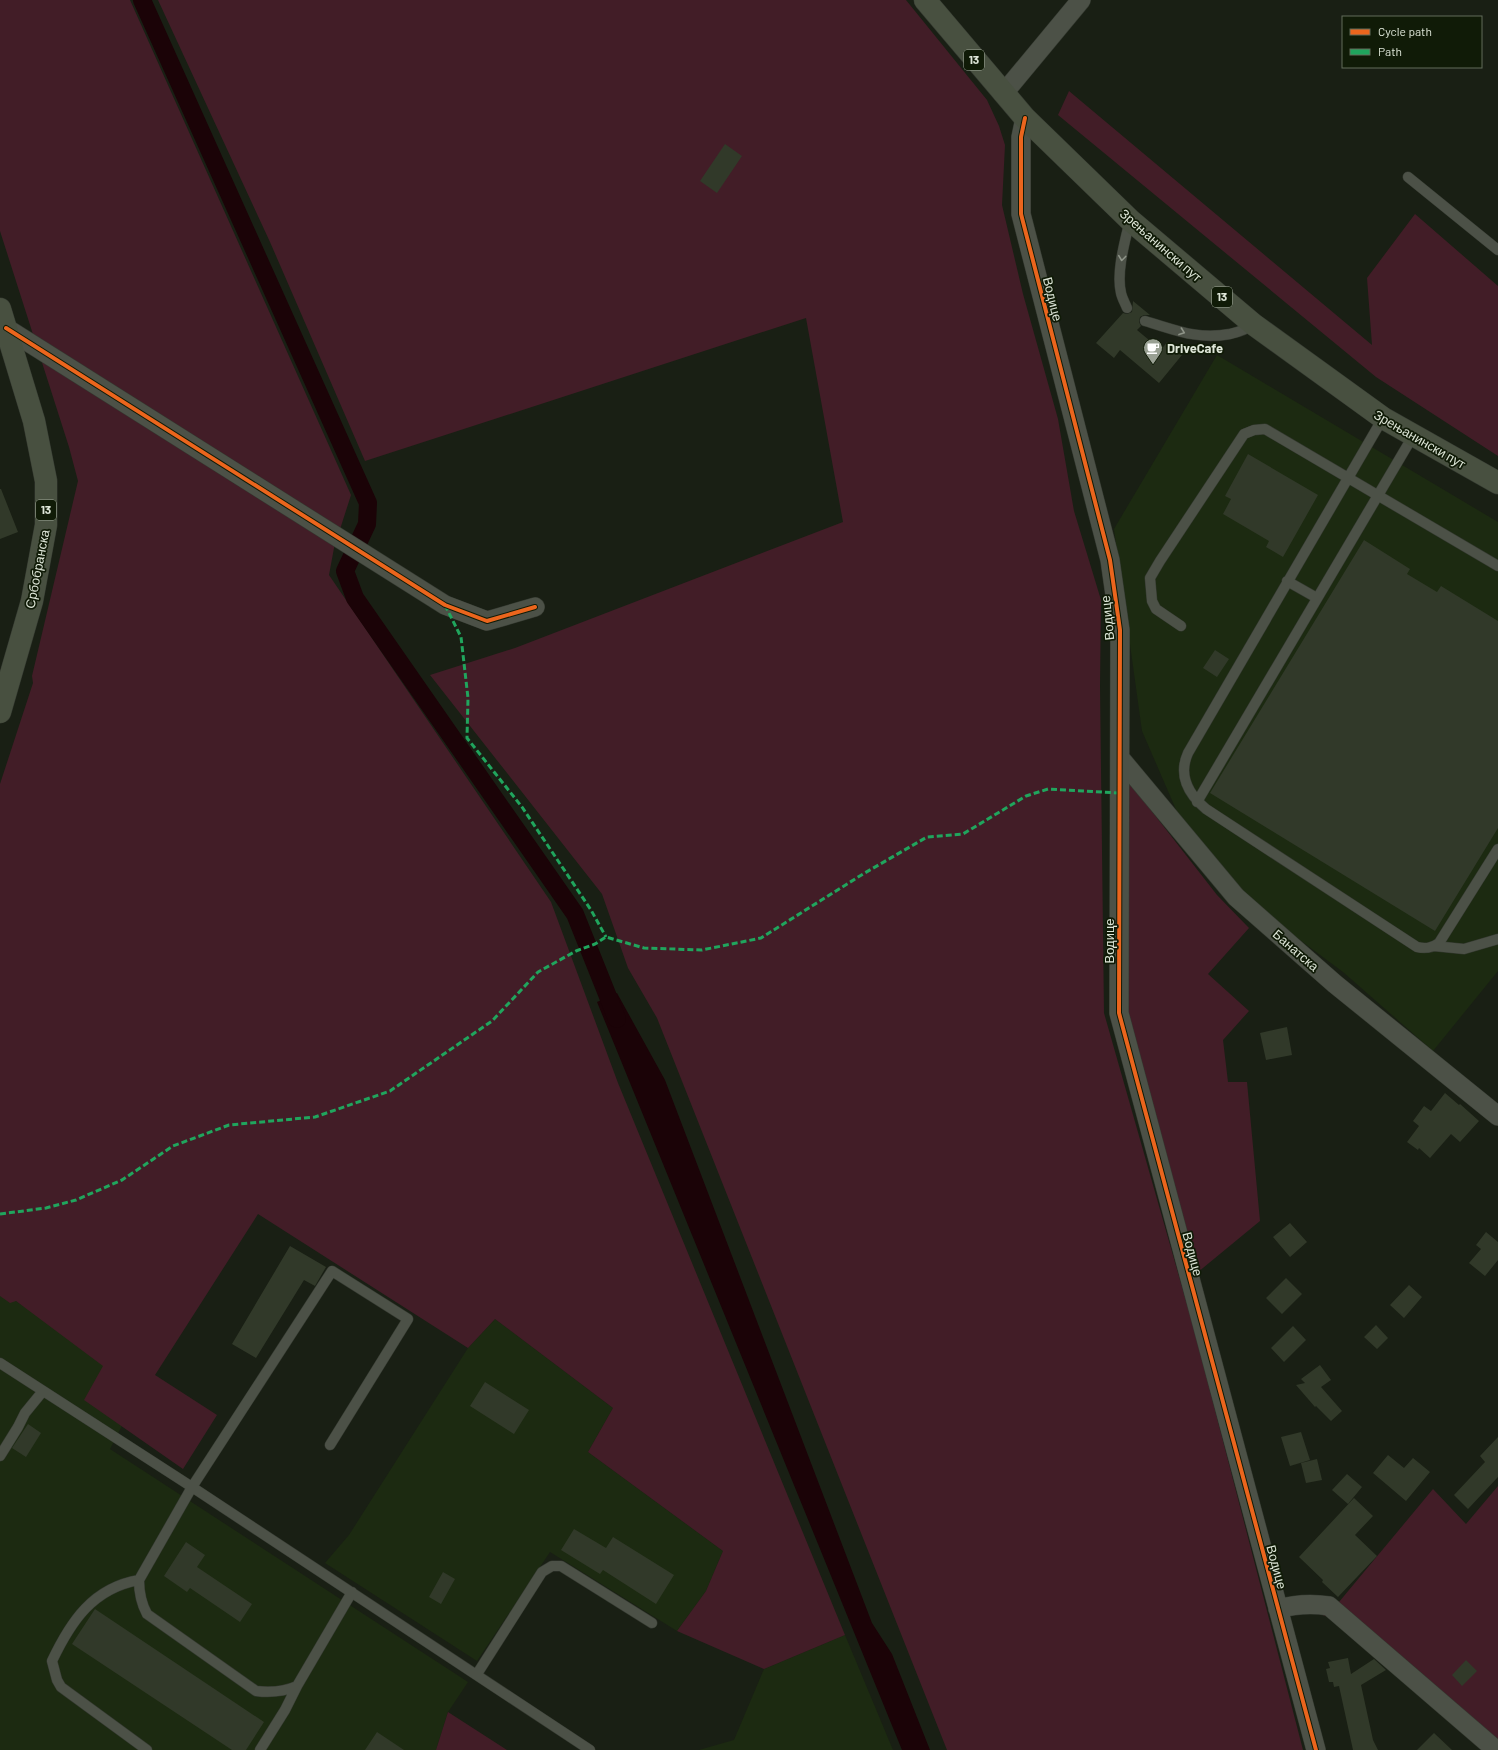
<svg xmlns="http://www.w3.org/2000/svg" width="1498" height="1750" viewBox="0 0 1498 1750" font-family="Barlow,sans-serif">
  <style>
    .built { fill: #1c2a11 }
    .green { fill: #421d27 }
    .water { fill: #1b0307 }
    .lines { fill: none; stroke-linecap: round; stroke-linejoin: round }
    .canal { stroke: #1b0307; stroke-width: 18 }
    .building { fill: #313929 }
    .service-casing { stroke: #343930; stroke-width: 11 }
    .minor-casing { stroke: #343930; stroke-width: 20 }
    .primary-casing { stroke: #343930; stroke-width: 23 }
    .service { stroke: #4c5147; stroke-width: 10 }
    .minor { stroke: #4c5147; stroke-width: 19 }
    .primary { stroke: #485040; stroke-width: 22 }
    .quiet { stroke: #20a55d; stroke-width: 3; stroke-dasharray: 6 3; stroke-linecap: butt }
    .cycleway-casing { stroke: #101b07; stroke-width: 6 }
    .cycleway { stroke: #eb651d; stroke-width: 4 }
    .oneway { stroke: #8e9488 }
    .labels { text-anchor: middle; stroke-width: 3.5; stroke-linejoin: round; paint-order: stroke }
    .shield { fill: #101b07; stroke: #a0a999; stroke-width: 1 }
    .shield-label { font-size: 12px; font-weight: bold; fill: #dee6d8 }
    .street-label { font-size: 13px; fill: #dee6d8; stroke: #101b07 }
    .poi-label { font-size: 13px; font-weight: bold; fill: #dee6d8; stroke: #101b07; text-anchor: start }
  </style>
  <rect width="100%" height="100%" fill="#191f14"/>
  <!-- built -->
  <path class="built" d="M1217 355 1498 522V971L1433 1051 1343 972 1261 911 1181 821 1142 731 1114 529Z
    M0 1291 144 1383 110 1449 468 1682 448 1712 436 1750H0Z
    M495 1319 613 1408 588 1452 723 1551 706 1591 677 1631 550 1552 477 1661 325 1563 349 1535 468 1348Z
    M845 1635 893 1750H699L734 1740 764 1669Z"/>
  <!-- green -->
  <path class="green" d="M0 0H130L351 495 334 548 329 575 551 902 618 1083 845 1635 764 1669 677 1631 706 1591 723 1551 588 1452 613 1408 495 1319 468 1348 258 1214 155 1375 217 1415 183 1469 84 1400 103 1366 16 1301 10 1303 0 1296V784L33 683 32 676 78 481 69 447 0 231Z
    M158 0H906L987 100 999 126 1005 145 1002 205 1023 294 1058 419 1074 511 1101 600 1100 686 1104 1013 1194 1329 1303 1750H947L657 1018 628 968 602 894 430 675 515 648 843 522 806 318 365 461 270 242Z
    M1069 91 1372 345 1367 278 1415 214 1498 286V456L1376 377 1058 115Z
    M1129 782 1217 895 1249 928 1208 974 1249 1011 1223 1040 1228 1082H1247L1260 1221 1192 1277 1126 1014Z
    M1498 1486V1750L1336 1620 1317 1613 1339 1602 1433 1489 1466 1524Z
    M448 1712 507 1750H436Z"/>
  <!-- water -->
  <path class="water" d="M617 993 665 1080 872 1623 892 1654 930 1750H902L597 1002Z"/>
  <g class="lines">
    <!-- canal -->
    <path class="canal" d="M142 0 368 503 367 524 345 571 355 598 575 914 617 1019"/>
  </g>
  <!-- building -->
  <path class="building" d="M725 144 742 156 717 193 700 181Z
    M1133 301 1150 315H1144L1140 317 1139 322 1141 326 1137 330 1161 350 1167 342 1182 355 1159 383 1120 350 1114 358 1096 343 1123 313 1127 314 1132 312Z
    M1248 454 1318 495 1283 557 1266 547 1269 541 1223 514 1231 499 1225 496Z
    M0 489H1L18 532 0 539Z
    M1364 540 1410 569 1407 574 1437 592 1441 586 1498 621V828L1435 931 1210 793Z
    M1215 650 1229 659 1217 677 1203 668Z
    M1287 1027 1292 1055 1266 1060 1260 1033Z
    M1445 1093 1459 1105 1460 1104 1479 1121 1460 1142 1451 1134 1430 1158 1419 1148 1418 1150 1407 1142 1419 1126 1413 1121 1424 1106 1431 1111Z
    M1290 1223 1307 1242 1290 1257 1273 1237Z
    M1486 1232 1498 1242V1260L1485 1276 1469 1263 1481 1249 1476 1245Z
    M290 1246 326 1267 315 1286 304 1280 256 1358 232 1344Z
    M1286 1278 1302 1294 1282 1314 1266 1298Z
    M1409 1285 1422 1297 1404 1318 1390 1305Z
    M1376 1325 1388 1338 1377 1349 1364 1337Z
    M1293 1326 1306 1340 1284 1362 1271 1348Z
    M1320 1365 1331 1380 1321 1387 1342 1411 1331 1421 1316 1406 1315 1407 1296 1385 1305 1383 1301 1379Z
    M485 1382 529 1410 514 1434 470 1406Z
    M28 1424 41 1433 26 1457 12 1448Z
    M1301 1432 1310 1460 1290 1466 1281 1437Z
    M1498 1437V1477L1468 1509 1454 1495 1485 1462 1480 1456Z
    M1388 1455 1404 1468 1413 1458 1430 1472 1406 1501 1373 1473Z
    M1317 1459 1322 1480 1306 1483 1301 1463Z
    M1347 1474 1362 1487 1348 1504 1332 1490Z
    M1354 1498 1373 1516 1355 1535 1377 1556 1338 1597 1322 1582 1323 1580 1299 1557Z
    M574 1529 606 1548 613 1537 674 1575 656 1604 603 1570 600 1574 561 1550Z
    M186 1542 205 1555 197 1567 252 1604 240 1622 190 1588 187 1592 164 1576Z
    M443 1572 455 1579 441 1604 429 1597Z
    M95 1609 264 1722 246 1750H232L72 1644Z
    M1348 1658 1351 1674 1374 1659 1386 1670 1361 1685 1373 1740 1378 1750H1353L1339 1686 1334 1687 1333 1682H1329L1326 1669 1330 1668 1328 1662Z
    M1466 1660 1477 1671 1462 1686 1452 1675Z
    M377 1732 404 1750H365Z
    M1434 1733 1452 1750H1417Z"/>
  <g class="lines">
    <!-- service casing -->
    <g class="service-casing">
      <path id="service" d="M1408 177 1498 250
        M1127 308C1125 303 1122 298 1121 293 1116 272 1125 241 1130 220
        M1145 321C1176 330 1197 340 1230 334 1239 332 1246 330 1253 324
        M1383 418 1188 753C1178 775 1188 794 1206 809L1417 947C1426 949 1432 948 1439 943L1498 849
        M1287 581 1317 598
        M1181 626 1156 609 1152 601 1150 578 1160 561 1244 434 1254 430 1265 429 1498 566
        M1197 802 1413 436
        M1434 946 1464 949 1498 939
        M0 1363 192 1487 590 1750
        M330 1445 408 1319 332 1271 192 1487 139 1580C139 1593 141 1603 147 1614L256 1691C271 1693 283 1692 297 1686L352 1592
        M0 1456 18 1427 25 1413 43 1391
        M139 1580C93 1588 71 1621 52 1661L57 1680 61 1687 147 1750
        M477 1674 542 1572 552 1566H561L652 1623
        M260 1750 285 1710 297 1686"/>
    </g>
    <!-- minor casing -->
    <g class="minor-casing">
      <path id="minor" d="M1003 94 1081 0
        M1025 118 1021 137V214L1110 560 1120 630 1119 1013 1316 1750
        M6 328 445 605 487 621 535 607
        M1120 758 1236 897 1335 984 1498 1116
        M1278 1609C1296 1604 1310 1603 1329 1606L1496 1750"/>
    </g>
    <!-- primary casing -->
    <g class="primary-casing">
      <path id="primary" d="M925 0 1025 118 1130 220 1253 324 1383 418 1498 483
        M0 309 34 421 46 481V525L32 601 0 712"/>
    </g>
    <!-- service -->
    <use href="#service" class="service"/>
    <!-- minor -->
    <use href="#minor" class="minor"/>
    <!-- primary -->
    <use href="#primary" class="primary"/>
    <!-- quiet -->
    <path class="quiet" d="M445 605 461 637 468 698 467 738 522 807 591 910 606 937
      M0 1214 46 1208 76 1200 122 1180 173 1146 229 1125 315 1117 390 1091 492 1021 538 972 576 951 595 944 606 937 644 948 702 950 761 938 863 874 927 837 963 834 1026 796 1048 789 1120 793"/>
    <!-- cycleway casing -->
    <g class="cycleway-casing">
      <path id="cycleway" d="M1025 118 1021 137V214L1110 560 1120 630 1119 1013 1316 1750
        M6 328 445 605 487 621 535 607"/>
    </g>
    <!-- cycleway -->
    <use href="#cycleway" class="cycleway"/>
  </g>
  <!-- one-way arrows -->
  <defs><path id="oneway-chevron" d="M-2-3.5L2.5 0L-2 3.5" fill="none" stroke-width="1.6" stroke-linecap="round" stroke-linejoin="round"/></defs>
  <g class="oneway">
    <use href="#oneway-chevron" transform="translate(1122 258) rotate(97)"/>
    <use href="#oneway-chevron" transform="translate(1182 332) rotate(20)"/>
  </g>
  <!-- icons -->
  <defs>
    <g id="cafe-pin" transform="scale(1)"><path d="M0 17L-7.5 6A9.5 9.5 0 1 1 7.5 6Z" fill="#99a093" stroke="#101b07"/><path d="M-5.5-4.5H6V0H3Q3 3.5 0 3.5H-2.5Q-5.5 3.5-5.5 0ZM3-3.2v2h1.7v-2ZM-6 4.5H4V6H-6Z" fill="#fff"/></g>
  </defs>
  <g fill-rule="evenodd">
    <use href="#cafe-pin" x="1153" y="348"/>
  </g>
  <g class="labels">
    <!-- shield labels -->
    <g class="shield">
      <rect x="964" y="50" width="20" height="20" rx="3"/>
      <rect x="1212" y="287" width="20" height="20" rx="3"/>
      <rect x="36" y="500" width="20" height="20" rx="3"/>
    </g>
    <g class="shield-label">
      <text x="974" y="64">13</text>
      <text x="1222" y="301">13</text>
      <text x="46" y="514">13</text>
    </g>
    <!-- street labels -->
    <g class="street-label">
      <text transform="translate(1161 245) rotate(41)" y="5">Зрењанински пут</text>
      <text transform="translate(1053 299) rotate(76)" y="5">Водице</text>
      <text transform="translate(1420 439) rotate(30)" y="5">Зрењанински пут</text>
      <text transform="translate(37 569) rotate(-79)" y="5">Србобранска</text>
      <text transform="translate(1107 618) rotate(-96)" y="5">Водице</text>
      <text transform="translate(1109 941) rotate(-90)" y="5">Водице</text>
      <text transform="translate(1296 950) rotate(41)" y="5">Банатска</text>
      <text transform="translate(1193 1254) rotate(75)" y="5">Водице</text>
      <text transform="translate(1277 1567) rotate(75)" y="5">Водице</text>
    </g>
    <!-- poi labels -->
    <g class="poi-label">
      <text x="1167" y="353">DriveCafe</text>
    </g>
  </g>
  <!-- legend -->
  <rect x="1342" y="16" width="140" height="52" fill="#101b07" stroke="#626c5b"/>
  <rect x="1350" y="29" width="20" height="6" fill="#eb651d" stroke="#626c5b"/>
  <text x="1378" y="36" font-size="12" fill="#dee6d8">Cycle path</text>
  <rect x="1350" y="49" width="20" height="6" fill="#20a55d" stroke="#626c5b"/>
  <text x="1378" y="56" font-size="12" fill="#dee6d8">Path</text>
</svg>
